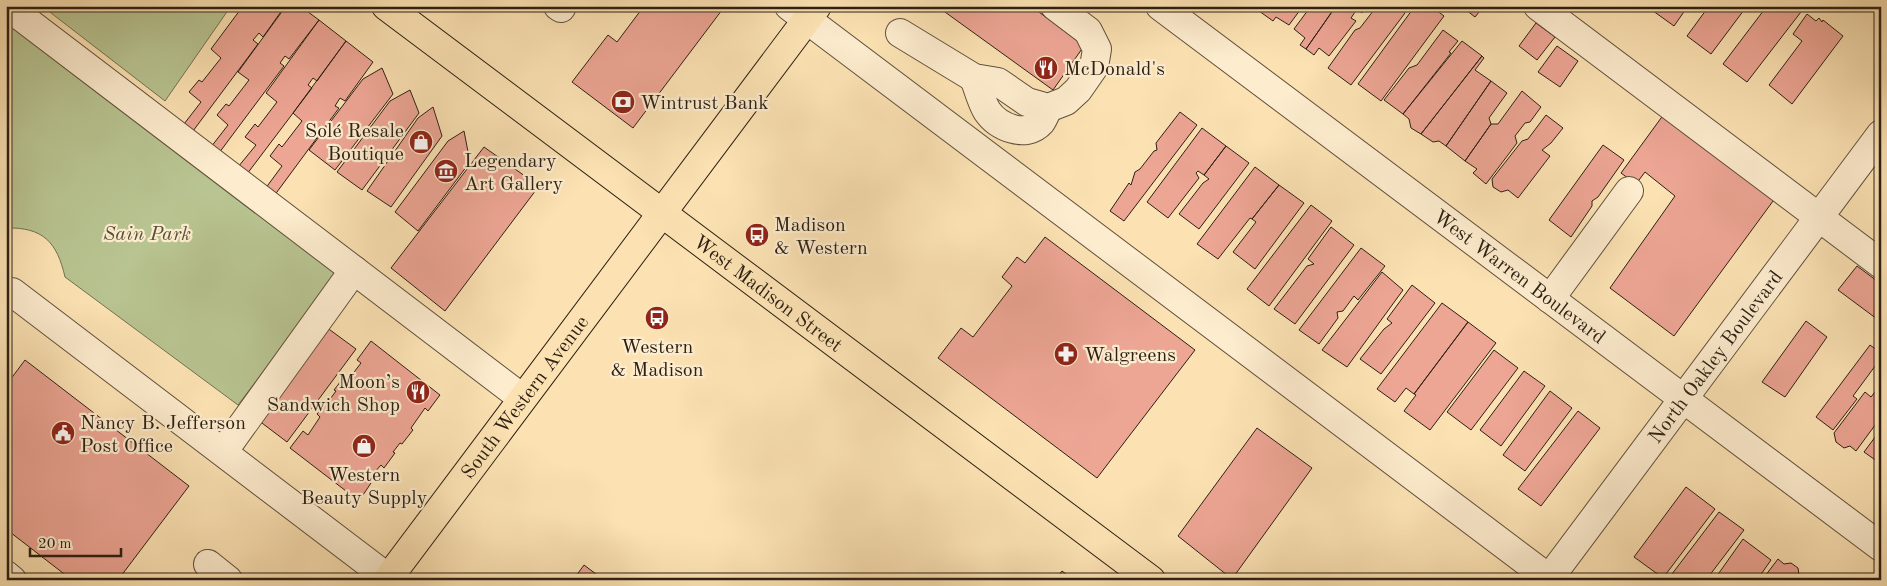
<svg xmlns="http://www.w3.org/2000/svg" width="1887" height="586" viewBox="0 0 1887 586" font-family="'Old Standard TT',serif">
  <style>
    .green { fill: #b8c491; stroke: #727252 }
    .building { fill: #eda594; stroke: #2c2014 }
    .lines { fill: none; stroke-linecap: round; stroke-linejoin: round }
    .minor-casing { stroke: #60503c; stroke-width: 30 }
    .major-casing { stroke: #2c2014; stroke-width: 30 }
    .minor { stroke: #fdecce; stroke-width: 28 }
    .major { stroke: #fce2b3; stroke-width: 28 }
    .labels { text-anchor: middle; stroke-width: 4.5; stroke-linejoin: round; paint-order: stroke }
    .poi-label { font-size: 20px; fill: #2c2014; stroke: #fdecce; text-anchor: start }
    .park-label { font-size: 20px; font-style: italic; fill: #56513a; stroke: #fdecce }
    .street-label { font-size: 20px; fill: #2c2014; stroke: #fdecce }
  </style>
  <rect width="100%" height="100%" fill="#fce2b3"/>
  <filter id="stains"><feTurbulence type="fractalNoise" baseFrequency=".004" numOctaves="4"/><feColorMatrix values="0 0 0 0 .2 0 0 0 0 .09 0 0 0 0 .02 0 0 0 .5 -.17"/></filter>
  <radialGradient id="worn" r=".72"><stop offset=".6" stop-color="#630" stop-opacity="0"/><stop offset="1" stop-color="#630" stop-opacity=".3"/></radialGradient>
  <!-- green -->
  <path class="green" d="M42 6H231L165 101Z
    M6 21 339 272 238 405 65 277C57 242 43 227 6 228Z"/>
  <!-- building -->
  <path class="building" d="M243 6H285L263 37 259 33 253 40 258 44 193 131 184 124 201 102 189 92 199 80 202 82 221 58 211 49Z
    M286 6H300L319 20 289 59 285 56 280 63 284 66 219 153 211 147 228 125 217 115 226 104 229 106 249 80 238 72Z
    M644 6H725L633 128 572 82 608 35 617 42Z
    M1031 6 1084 46 1053 90 938 7Z
    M1252 6H1303L1289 25 1276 17 1273 21Z
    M1311 6H1336L1306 49 1300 45 1305 38 1294 29Z
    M1336 6H1366L1362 13 1357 9 1351 18 1356 21 1329 56 1319 48 1314 55 1306 49Z
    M1377 6H1401L1399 8 1405 13 1351 85 1328 68 1355 30 1360 28Z
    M1415 6H1431L1444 16 1381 101 1358 84Z
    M1461 6H1484L1475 17Z
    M1650 6H1688L1674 26 1649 8Z
    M1709 6H1747L1711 54 1687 36Z
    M1767 6 1804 8 1747 82 1723 64Z
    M1807 14 1816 21 1819 18 1822 22 1823 20 1843 36 1792 104 1769 85 1802 41 1793 34Z
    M319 20 346 41 317 81 313 78 308 85 312 88 247 174 238 167 256 145 245 137 255 124 258 127 277 102 266 93Z
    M1536 23 1555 37 1537 60 1519 46Z
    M1443 30 1458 41 1449 52 1451 53 1403 114 1384 100 1409 68 1417 65Z
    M346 41 373 62 345 101 340 98 335 106 339 108 274 196 265 189 282 166 270 156 279 144 282 147 302 121 293 113Z
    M1462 41 1482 56 1421 134 1411 128 1409 119 1403 114Z
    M1557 46 1578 61 1560 87 1538 72Z
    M1482 56 1484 58 1475 70 1491 81 1446 146 1439 141 1433 142 1421 134Z
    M382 68 393 94 335 170 309 150 363 79Z
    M1491 81 1507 93 1489 118 1491 124 1465 161 1446 146Z
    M410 90 419 113 362 190 337 172 390 101Z
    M1522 91 1541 107 1530 122 1525 123 1515 136 1517 143 1486 184 1473 173 1477 169 1465 161 1491 124H1498Z
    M433 107 442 136 391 207 367 191 418 118Z
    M1180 112 1197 125 1124 221 1110 211 1129 183 1131 185 1135 172 1140 169 1154 151 1157 150 1156 143Z
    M1664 114 1776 197 1674 336 1610 288 1675 196 1645 172 1636 184 1621 173Z
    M1546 115 1563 128 1551 143 1542 150 1550 156 1518 198 1508 190 1501 192 1493 187 1492 179 1522 141 1528 139Z
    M1202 128 1226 146 1204 175 1198 171 1196 173 1199 178 1168 218 1147 202Z
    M464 131 470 162 418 231 395 212 448 141Z
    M1603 145 1624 160 1598 197 1592 201V206L1571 237 1549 220Z
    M1226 146 1249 163 1199 229 1179 214 1203 183 1209 179 1204 175Z
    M484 147 539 186 445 311 391 268Z
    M1255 167 1279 185 1252 219 1250 218 1218 259 1197 244Z
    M1279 185 1304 203 1255 269 1233 252 1256 222 1252 219Z
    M1311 205 1332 221 1269 306 1247 289Z
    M1331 227 1354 245 1295 324 1274 309 1307 266 1314 264 1308 259Z
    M1045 237 1195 350 1097 478 938 358 961 328 973 337 1012 286 1002 277 1017 257 1025 263Z
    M1361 248 1385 266 1358 300 1354 296 1343 311 1337 312 1338 318 1319 344 1299 330Z
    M1857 266 1881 284V322L1838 290Z
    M1382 272 1403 290 1347 367 1322 350Z
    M1412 285 1435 303 1381 374 1360 359 1384 329 1392 323 1387 319Z
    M1442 303 1468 322 1414 394 1406 388 1395 402 1377 389Z
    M1806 321 1827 337 1785 397 1762 382Z
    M1468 322 1496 343 1430 430 1404 411 1416 395 1414 394Z
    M326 327 356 349 287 442 258 420Z
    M371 341 440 395 428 411 425 408 411 428 413 430 402 444 400 443 393 452 395 453 384 468 381 465 367 481 371 483 359 501 290 448 303 431 308 435 320 417 317 414 327 400 328 402 336 391 334 390 344 377 348 380 361 363 357 360Z
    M1870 345 1881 353V358L1853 396 1857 399 1833 430 1816 417Z
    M1494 350 1518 368 1471 430 1447 412Z
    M25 360 189 486 118 580H72L6 529V377L10 380Z
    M1524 371 1545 386 1501 446 1480 430Z
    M1881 384V417L1856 451 1850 446 1844 448 1836 442 1834 433 1865 392 1871 397Z
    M1550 391 1572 408 1525 471 1503 455Z
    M1578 411 1600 428 1541 506 1518 489Z
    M1257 428 1312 468 1232 579 1178 536Z
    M1881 429V464L1864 452Z
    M1686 487 1715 509 1663 578 1634 557Z
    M1719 512 1744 530 1706 580H1679L1672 574Z
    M1743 539 1771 560 1757 580H1714Z
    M1778 559 1784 564 1791 563 1798 568 1799 575 1795 580H1762Z
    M584 565 604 580H573Z
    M1062 571 1074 580H1055Z
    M1799 575 1805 580H1814H1795Z"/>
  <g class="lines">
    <!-- minor casing -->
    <g class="minor-casing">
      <g id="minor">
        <path d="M7 6 522 398"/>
        <path d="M558 6 561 8 562 6"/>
        <path d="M789 6 1551 580"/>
        <path id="s1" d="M1160 6 1881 547"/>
        <path d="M1538 6 1881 264"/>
        <path d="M900 33 974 78 998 82 1027 102 1048 108 1066 101 1078 90 1094 67 1097 49 1088 31 1055 6"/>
        <path d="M974 78C978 88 981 101 987 111 998 127 1026 139 1041 122 1044 118 1046 112 1048 108"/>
        <path d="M12 292 388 578"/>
        <path d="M1550 299 1629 191"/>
        <path d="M223 452 354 270"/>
        <path d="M208 564 228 580"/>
        <path d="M6 575 12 580"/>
        <path id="s2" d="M1548 580 1881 134"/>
      </g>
    </g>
    <!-- major casing -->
    <g class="major-casing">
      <g id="major">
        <path id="s3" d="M386 6 1151 580"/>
        <path id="s4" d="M387 580 817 6"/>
      </g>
    </g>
    <!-- minor -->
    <use href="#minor" class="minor"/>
    <!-- major -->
    <use href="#major" class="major"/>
  </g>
  <!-- icons -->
  <defs>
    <g id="restaurant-disc" transform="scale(1.25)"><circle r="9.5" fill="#8f2418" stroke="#fdecce"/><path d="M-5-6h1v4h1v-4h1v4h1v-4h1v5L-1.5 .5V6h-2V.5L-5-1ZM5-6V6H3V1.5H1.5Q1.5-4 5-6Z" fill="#fff"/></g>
    <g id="bank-disc" transform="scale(1.25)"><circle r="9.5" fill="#8f2418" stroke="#fdecce"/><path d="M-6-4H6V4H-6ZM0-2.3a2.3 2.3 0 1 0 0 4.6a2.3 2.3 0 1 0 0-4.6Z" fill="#fff"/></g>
    <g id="shop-disc" transform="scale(1.25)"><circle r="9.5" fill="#8f2418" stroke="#fdecce"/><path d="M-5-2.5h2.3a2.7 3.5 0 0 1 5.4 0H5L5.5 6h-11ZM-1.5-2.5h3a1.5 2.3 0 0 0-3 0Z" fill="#fff"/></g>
    <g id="museum-disc" transform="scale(1.25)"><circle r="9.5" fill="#8f2418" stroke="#fdecce"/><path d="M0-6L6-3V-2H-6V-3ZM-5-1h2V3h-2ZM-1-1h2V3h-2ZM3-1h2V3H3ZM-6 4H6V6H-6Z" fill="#fff"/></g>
    <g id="bus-disc" transform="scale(1.25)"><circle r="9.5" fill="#8f2418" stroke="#fdecce"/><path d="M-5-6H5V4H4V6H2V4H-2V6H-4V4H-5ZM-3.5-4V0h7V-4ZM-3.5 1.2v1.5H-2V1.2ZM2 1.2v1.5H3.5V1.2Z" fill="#fff"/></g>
    <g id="pharmacy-disc" transform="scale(1.25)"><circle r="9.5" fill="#8f2418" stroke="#fdecce"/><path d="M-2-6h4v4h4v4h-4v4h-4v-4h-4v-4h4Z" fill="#fff"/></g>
    <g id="civic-disc" transform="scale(1.25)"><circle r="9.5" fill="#8f2418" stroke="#fdecce"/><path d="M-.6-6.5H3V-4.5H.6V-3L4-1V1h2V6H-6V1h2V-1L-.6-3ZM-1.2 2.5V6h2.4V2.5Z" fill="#fff"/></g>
  </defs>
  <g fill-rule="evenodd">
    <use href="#restaurant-disc" x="1046" y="68"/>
    <use href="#bank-disc" x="623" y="102"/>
    <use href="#shop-disc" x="421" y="142"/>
    <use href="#museum-disc" x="446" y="171"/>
    <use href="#bus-disc" x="757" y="235"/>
    <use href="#bus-disc" x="657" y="318"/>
    <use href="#pharmacy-disc" x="1066" y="354"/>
    <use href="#restaurant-disc" x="418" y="392"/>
    <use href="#civic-disc" x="63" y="433"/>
    <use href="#shop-disc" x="364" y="446"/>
  </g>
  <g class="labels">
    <!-- poi labels -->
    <g class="poi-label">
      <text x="1064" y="75">McDonald's</text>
      <text x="640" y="109">Wintrust Bank</text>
      <text x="404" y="137" text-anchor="end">Solé Resale<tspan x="404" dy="23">Boutique</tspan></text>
      <text x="464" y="167">Legendary<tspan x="464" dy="23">Art Gallery</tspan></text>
      <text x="774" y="231">Madison<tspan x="774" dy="23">&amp; Western</tspan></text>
      <text x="657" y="353" text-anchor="middle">Western<tspan x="657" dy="23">&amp; Madison</tspan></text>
      <text x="1084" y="361">Walgreens</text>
      <text x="400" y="388" text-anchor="end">Moon’s<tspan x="400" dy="23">Sandwich Shop</tspan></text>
      <text x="80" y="429">Nancy B. Jefferson<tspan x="80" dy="23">Post Office</tspan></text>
      <text x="364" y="481" text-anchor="middle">Western<tspan x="364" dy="23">Beauty Supply</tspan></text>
    </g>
    <!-- park labels -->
    <g class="park-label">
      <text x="147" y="240">Sain Park</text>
    </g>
    <!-- street labels -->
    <g class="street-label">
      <text dy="7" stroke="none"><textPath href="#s1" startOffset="450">West Warren Boulevard</textPath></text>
      <text dy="7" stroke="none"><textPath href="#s3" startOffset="478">West Madison Street</textPath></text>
      <text dy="7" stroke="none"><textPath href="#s2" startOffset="279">North Oakley Boulevard</textPath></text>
      <text dy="7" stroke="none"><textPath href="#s4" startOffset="229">South Western Avenue</textPath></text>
    </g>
  </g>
  <!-- margin -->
  <rect width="1887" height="586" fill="none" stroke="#fce2b3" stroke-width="25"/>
  <rect x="8" y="8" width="1872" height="571" fill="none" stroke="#2c2014" stroke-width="2.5"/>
  <rect x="12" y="12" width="1862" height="561" fill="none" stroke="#2c2014"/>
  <!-- scale -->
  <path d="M30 548v8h91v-8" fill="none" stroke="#2c2014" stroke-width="2.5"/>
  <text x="38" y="548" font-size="15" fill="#2c2014" stroke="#fdecce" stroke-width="4" paint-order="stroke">20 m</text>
  <rect width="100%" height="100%" filter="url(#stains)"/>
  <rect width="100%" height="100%" fill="url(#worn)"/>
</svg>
